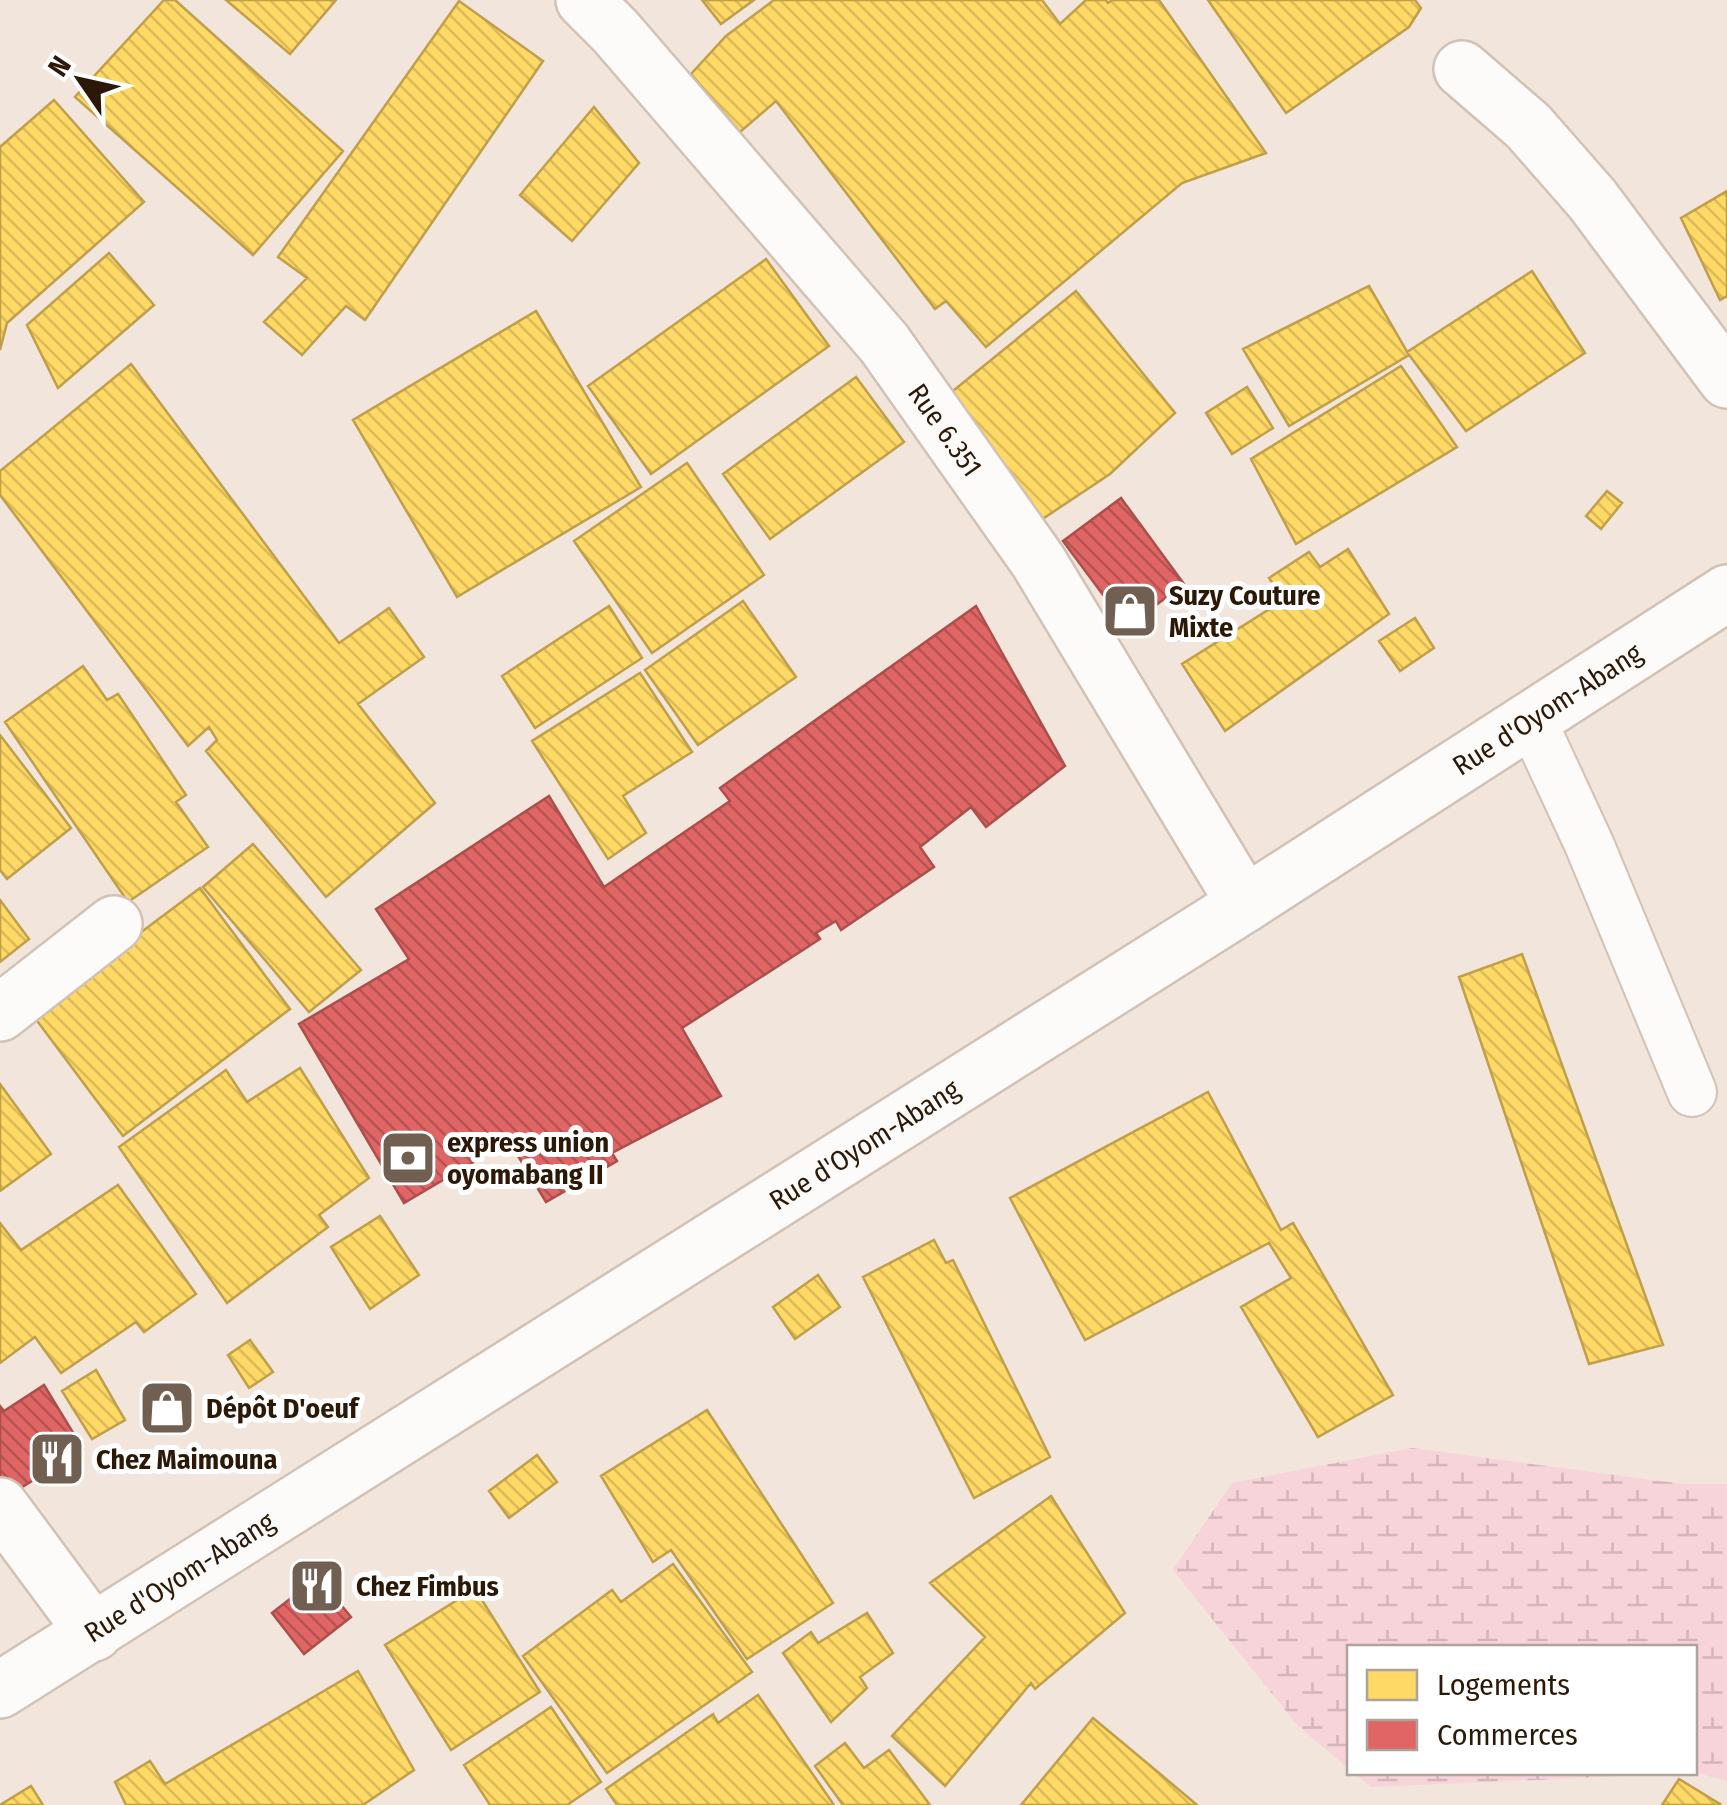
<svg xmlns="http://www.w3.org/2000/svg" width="1727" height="1805" viewBox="0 0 1727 1805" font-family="'Fira Sans Condensed',sans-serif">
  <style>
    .wetland { fill: url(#wetland-marsh) }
    .homes { fill: url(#homes-back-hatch); stroke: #c09f4a; stroke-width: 2.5 }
    .shops { fill: url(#shops-back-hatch); stroke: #aa4f4a; stroke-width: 2.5 }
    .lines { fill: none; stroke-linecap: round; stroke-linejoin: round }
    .service-casing { stroke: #d2c2b5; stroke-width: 52 }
    .minor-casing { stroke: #d2c2b5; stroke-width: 60 }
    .secondary-casing { stroke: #d2c2b5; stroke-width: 60 }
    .service { stroke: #fdfbfa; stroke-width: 48 }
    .minor { stroke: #fdfbfa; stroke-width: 55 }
    .secondary { stroke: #fdfbfa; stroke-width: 55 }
    .labels { text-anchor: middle; stroke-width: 10; stroke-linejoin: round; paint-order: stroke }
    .street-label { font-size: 28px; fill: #2c1807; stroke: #fff }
    .poi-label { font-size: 28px; font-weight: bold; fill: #2c1807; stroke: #fff; text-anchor: start }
  </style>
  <defs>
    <pattern id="wetland-marsh" width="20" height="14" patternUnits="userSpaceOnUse" patternTransform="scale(2.5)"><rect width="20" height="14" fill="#f7d4d9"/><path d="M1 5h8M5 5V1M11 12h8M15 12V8" fill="none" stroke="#d4b5b9"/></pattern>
    <pattern id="homes-back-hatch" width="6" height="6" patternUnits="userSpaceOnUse" patternTransform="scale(2.5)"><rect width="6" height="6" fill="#ffd966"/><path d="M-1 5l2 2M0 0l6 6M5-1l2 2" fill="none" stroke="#dbba57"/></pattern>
    <pattern id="shops-back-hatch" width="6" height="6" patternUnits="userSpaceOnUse" patternTransform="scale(2.5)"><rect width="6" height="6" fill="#e06666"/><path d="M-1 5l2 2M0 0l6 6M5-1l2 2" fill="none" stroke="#b65352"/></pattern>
  </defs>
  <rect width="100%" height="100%" fill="#f2e5dc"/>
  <!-- wetland -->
  <path class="wetland" d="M1412 1448 1683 1484H1727V1781L1697 1773 1371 1787 1354 1773 1694 1772V1648H1350L1349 1769 1297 1725 1173 1570 1232 1483Z"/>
  <!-- homes -->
  <path class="homes" d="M164 0H175L343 151 253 255 75 97Z
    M226 0H336L290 54Z
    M702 0H754L721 24Z
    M774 0H1042L1060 24 1086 0H1106L1108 3 1112 0H1159L1266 153 1182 183 986 347 946 301 935 309 776 101 740 132 691 74 726 36Z
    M1208 0H1415L1421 8 1409 27 1286 113Z
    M459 1 543 61 365 320 346 306 302 355 264 322 307 278 278 257Z
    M54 100 144 202 7 323 0 350V147Z
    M594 107 639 163 572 241 520 195Z
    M1727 191V296L1720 300 1681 218Z
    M109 253 154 305 58 388 27 325Z
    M766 259 829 346 651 474 588 386Z
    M1532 271 1585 353 1466 431 1407 352Z
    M1369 286 1409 355 1289 426 1243 349Z
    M1076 291 1175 413 1110 474 1038 522 943 399Z
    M536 311 641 487 457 597 353 420Z
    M131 364 339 643 389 608 424 657 358 704 435 803 326 897 206 751 217 740 209 727 188 746 0 495V471Z
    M1401 366 1457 447 1296 544 1251 459Z
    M856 377 904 442 770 539 723 474Z
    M1247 387 1273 428 1232 454 1206 413Z
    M687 463 764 575 652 653 574 541Z
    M1607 491 1622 503 1601 529 1586 516Z
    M1348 549 1389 614 1225 731 1182 664 1284 600 1269 578 1309 552 1320 567Z
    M743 601 796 677 698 745 645 670Z
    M609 606 642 658 535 728 502 676Z
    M1415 618 1434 648 1400 671 1379 641Z
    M83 666 107 700 118 694 186 795 176 802 208 847 128 902 5 722Z
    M640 673 692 752 623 796 646 833 608 859 532 741Z
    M0 735 71 828 7 879 0 870Z
    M253 844 361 970 309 1012 203 887Z
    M200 888 290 1009 123 1136 32 1014Z
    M0 900 29 939 0 962Z
    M1522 954 1663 1345 1589 1364 1459 977Z
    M300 1068 369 1178 319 1215 328 1227 227 1303 119 1147 226 1070 247 1102Z
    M0 1084 51 1154 0 1191Z
    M1208 1092 1281 1230 1293 1223 1393 1395 1318 1437 1241 1307 1291 1278 1269 1243 1085 1340 1010 1198Z
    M118 1185 196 1294 144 1332 136 1322 61 1373 35 1337 0 1363V1223L21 1250Z
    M380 1216 419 1275 370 1309 331 1247Z
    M934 1240 946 1263 953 1260 1050 1457 974 1498 863 1277Z
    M818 1275 840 1307 795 1339 773 1307Z
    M250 1340 273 1372 249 1388 228 1355Z
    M96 1370 125 1420 92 1439 62 1391Z
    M707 1410 833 1603 747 1659 671 1550 653 1562 601 1476Z
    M537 1455 557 1482 509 1518 489 1491Z
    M1051 1496 1125 1613 1035 1689 1031 1683 945 1786 892 1736 985 1637 930 1583Z
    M673 1564 752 1672 607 1773 523 1656 612 1590 621 1602Z
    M475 1589 540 1692 451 1750 385 1645Z
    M867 1613 893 1653 860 1677 867 1688 831 1722 783 1653 811 1632 818 1643Z
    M358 1671 414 1770 363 1805H126L115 1782 150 1761 165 1784Z
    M758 1695 834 1805H617L606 1789 713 1714 718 1723Z
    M551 1707 601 1782 567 1805H490L464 1765Z
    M1093 1718 1165 1778 1197 1805H1021Z
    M845 1743 864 1768 889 1750 930 1805H843L815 1766Z
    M1679 1779 1720 1804 1719 1805H1662Z
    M31 1786 43 1805H0Z"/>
  <!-- shops -->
  <path class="shops" d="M1121 498 1184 584 1127 627 1063 541Z
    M976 606 1065 766 986 827 971 807 920 847 934 867 841 930 836 921 816 933 820 939 682 1028 721 1096 612 1153 617 1161 546 1202 509 1141 404 1203 299 1024 409 959 376 909 549 796 604 887 730 801 720 788Z
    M44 1385 83 1449 11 1494 0 1476V1406L4 1411Z
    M318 1577 351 1617 304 1654 272 1613Z"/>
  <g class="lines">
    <!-- service casing -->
    <g class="service-casing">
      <path id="service" d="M1531 719 1589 844 1692 1092"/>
    </g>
    <!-- minor casing -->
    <g class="minor-casing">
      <g id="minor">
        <path id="s1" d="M584 0 615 31 884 343 1038 561 1245 904"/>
        <path d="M1462 69 1528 126 1592 199 1727 380"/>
        <path d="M0 1013 114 924"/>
        <path d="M0 1506 94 1633"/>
      </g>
    </g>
    <!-- secondary casing -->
    <g class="secondary-casing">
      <g id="secondary">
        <path id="s2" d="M0 1690 1245 904 1727 593"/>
      </g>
    </g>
    <!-- service -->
    <use href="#service" class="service"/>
    <!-- minor -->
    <use href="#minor" class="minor"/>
    <!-- secondary -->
    <use href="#secondary" class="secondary"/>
  </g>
  <!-- icons -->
  <defs>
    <g id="shop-square" transform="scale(2.875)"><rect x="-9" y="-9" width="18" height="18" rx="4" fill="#716052" stroke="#fff"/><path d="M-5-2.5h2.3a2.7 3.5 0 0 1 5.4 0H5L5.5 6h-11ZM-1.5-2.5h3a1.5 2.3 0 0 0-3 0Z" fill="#fff"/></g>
    <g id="bank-square" transform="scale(2.875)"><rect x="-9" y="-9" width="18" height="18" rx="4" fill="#716052" stroke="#fff"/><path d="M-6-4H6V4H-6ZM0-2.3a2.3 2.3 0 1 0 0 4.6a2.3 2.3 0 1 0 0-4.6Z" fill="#fff"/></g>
    <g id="restaurant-square" transform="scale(2.875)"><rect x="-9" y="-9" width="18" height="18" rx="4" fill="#716052" stroke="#fff"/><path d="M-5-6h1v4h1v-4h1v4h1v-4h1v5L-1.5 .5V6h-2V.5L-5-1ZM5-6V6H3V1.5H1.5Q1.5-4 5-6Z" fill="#fff"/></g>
  </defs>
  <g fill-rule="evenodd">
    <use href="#shop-square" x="1130" y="611"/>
    <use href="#bank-square" x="408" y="1158"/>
    <use href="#shop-square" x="167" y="1408"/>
    <use href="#restaurant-square" x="57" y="1459"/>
    <use href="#restaurant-square" x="317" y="1586"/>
  </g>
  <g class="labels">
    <!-- street labels -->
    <g class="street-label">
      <text dy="10" stroke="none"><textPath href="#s1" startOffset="562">Rue 6.351</textPath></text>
      <text dy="10" stroke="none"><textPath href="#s2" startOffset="1832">Rue d'Oyom-Abang</textPath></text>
      <text dy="10" stroke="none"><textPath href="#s2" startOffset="1022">Rue d'Oyom-Abang</textPath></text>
      <text dy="10" stroke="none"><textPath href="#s2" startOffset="212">Rue d'Oyom-Abang</textPath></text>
    </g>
    <!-- poi labels -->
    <g class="poi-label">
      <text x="1169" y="605">Suzy Couture<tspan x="1169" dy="32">Mixte</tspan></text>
      <text x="447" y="1152">express union<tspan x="447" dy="32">oyomabang II</tspan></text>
      <text x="206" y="1418">Dépôt D'oeuf</text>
      <text x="96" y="1469">Chez Maimouna</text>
      <text x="356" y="1596">Chez Fimbus</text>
    </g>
  </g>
  <!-- legend -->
  <rect x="1347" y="1645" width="350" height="130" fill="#ffffff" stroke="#aba39c" stroke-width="2.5"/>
  <rect x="1367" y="1670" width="50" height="30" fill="#ffd966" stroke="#aba39c" stroke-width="2.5"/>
  <text x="1437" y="1695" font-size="30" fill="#2c1807">Logements</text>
  <rect x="1367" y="1720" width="50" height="30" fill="#e06666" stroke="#aba39c" stroke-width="2.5"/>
  <text x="1437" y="1745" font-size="30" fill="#2c1807">Commerces</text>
  <!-- north arrow -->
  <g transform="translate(80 80) rotate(304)" stroke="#ffffff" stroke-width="8" paint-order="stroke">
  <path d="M0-8L18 38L0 25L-18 38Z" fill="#2c1807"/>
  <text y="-15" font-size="28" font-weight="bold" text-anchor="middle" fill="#2c1807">N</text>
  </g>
</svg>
